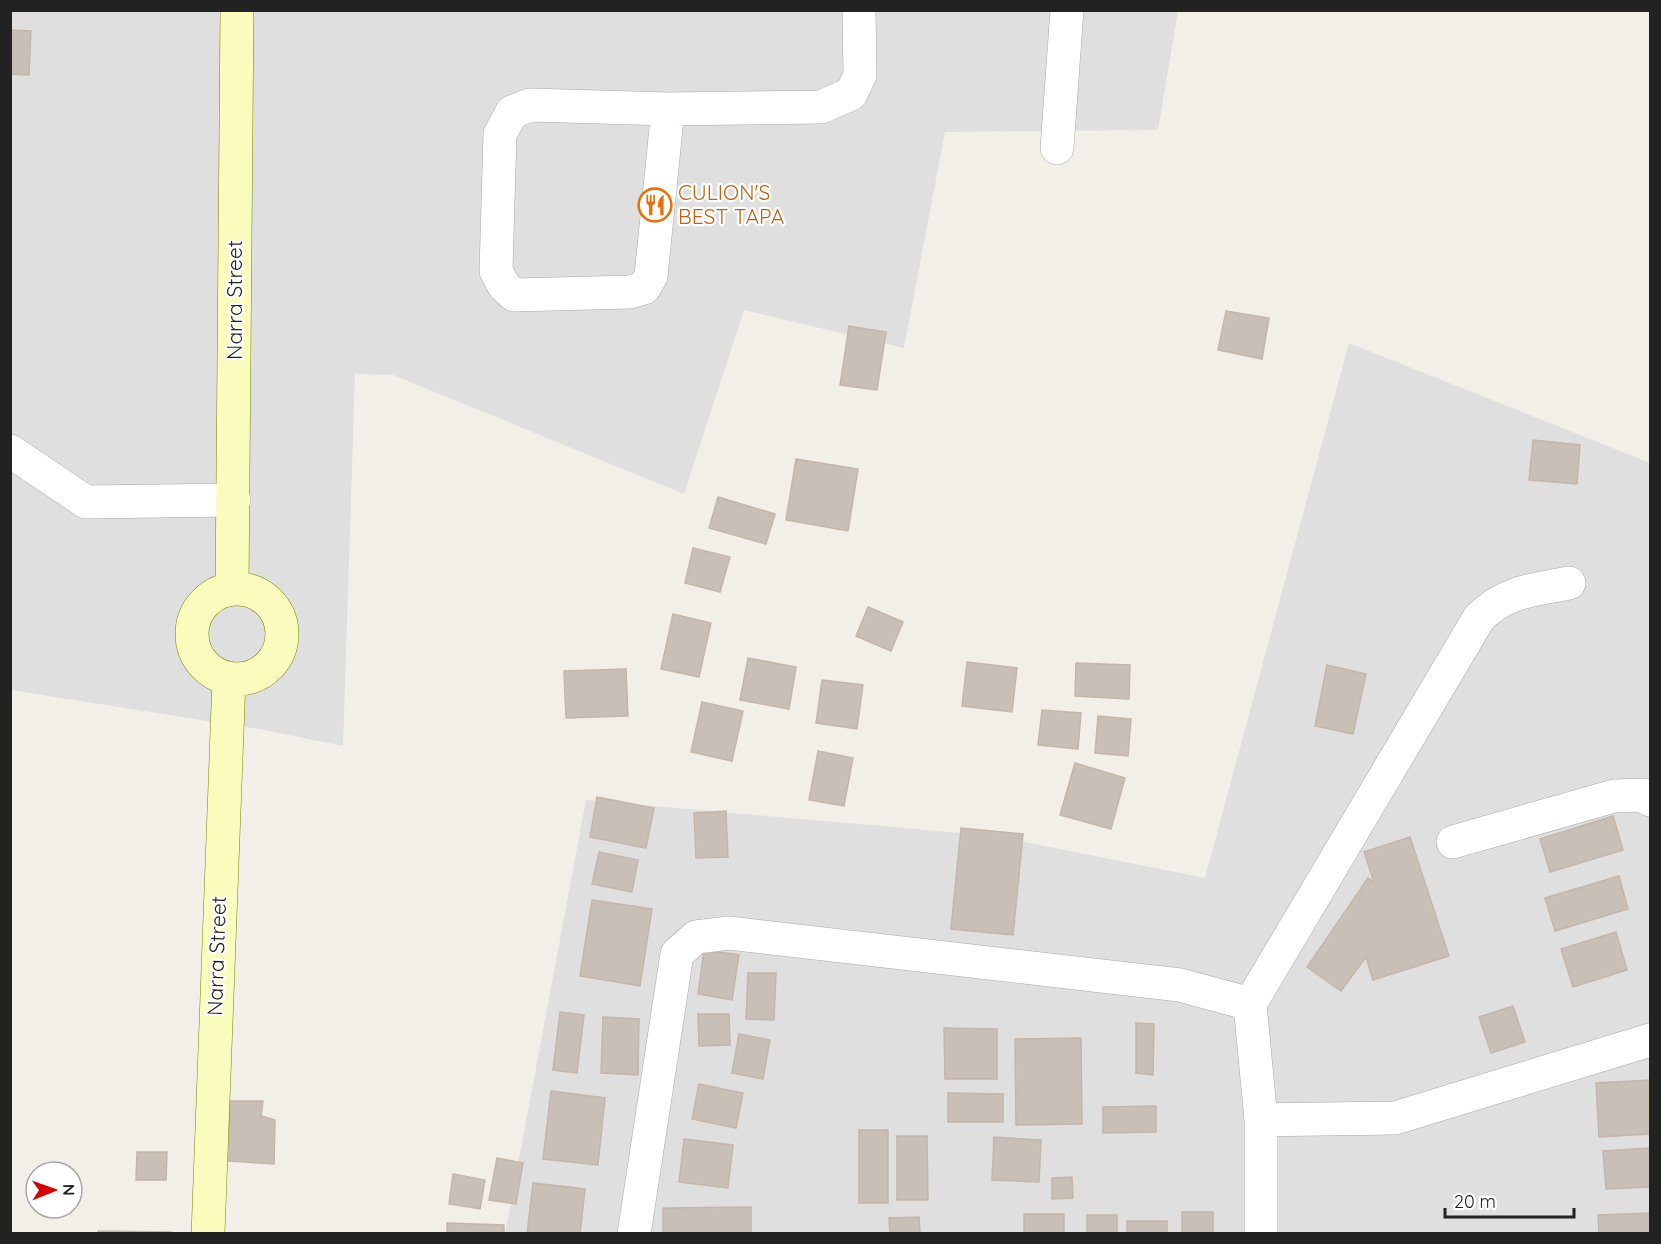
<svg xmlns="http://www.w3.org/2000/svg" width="1661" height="1244" viewBox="0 0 1661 1244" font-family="Quicksand,sans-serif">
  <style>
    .residential { fill: #e0dfdf }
    .building { fill: #c8bfb7; stroke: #c5b5aa; stroke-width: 1.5 }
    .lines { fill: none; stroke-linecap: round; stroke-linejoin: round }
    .street-casing { stroke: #a9a9a9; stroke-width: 34 }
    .secondary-casing { stroke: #768200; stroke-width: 34 }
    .street { stroke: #fff; stroke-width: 33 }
    .secondary { stroke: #fafcbd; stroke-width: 33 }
    .labels { text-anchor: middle; stroke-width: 4.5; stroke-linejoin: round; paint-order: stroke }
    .food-label { font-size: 21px; fill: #c56008; stroke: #fff; text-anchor: start }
    .street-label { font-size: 21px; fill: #222; stroke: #fff }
  </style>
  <rect width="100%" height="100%" fill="#f2efe9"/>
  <!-- residential -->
  <path class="residential" d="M10 11H1178L1158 130 945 132 904 348 744 310 684 494 393 375 355 374 343 746 264 730 11 690Z
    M1349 343 1650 463V1233L505 1234 586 800 995 836 1205 878Z"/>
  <!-- building -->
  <path class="building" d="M10 30 31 31 29 75 10 74Z
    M1226 311 1269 318 1262 359 1218 350Z
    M849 326 886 332 877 390 840 385Z
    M1533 440 1580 445 1577 484 1529 480Z
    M796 459 858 469 848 531 786 520Z
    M718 497 775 514 766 544 709 528Z
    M693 548 730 557 720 592 685 583Z
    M868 607 903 622 891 651 856 636Z
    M673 614 711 623 699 677 661 669Z
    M748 658 796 667 789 709 740 700Z
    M967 662 1017 668 1012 712 962 706Z
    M1076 663 1130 665 1129 699 1075 696Z
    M1327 665 1366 674 1353 734 1315 726Z
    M626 669 628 716 566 718 564 671Z
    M822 680 863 685 857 729 816 723Z
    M702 702 743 711 732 761 691 752Z
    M1042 710 1081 713 1078 749 1038 745Z
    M1098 716 1131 719 1128 756 1095 753Z
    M818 751 853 758 844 806 809 800Z
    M1075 763 1125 778 1111 829 1060 815Z
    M597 797 654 808 646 848 590 837Z
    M726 811 728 857 696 858 694 813Z
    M1613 816 1623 850 1550 872 1540 839Z
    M961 828 1023 834 1013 935 951 929Z
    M1410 837 1449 956 1373 980 1366 957 1341 991 1307 967 1368 878 1374 882 1364 852Z
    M599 852 638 860 632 892 592 884Z
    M1619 876 1628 909 1555 931 1545 898Z
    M592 900 652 909 640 986 580 976Z
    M1616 932 1627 970 1573 987 1561 949Z
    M704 950 739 955 732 1000 698 994Z
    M748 973H776L774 1020 746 1019Z
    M1513 1006 1525 1042 1491 1053 1479 1017Z
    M560 1012 584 1015 577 1073 553 1070Z
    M698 1014H729L730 1045 699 1046Z
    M603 1017 639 1019 638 1075 601 1073Z
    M1136 1023 1154 1024 1153 1075 1136 1073Z
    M944 1028 997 1029V1079H945Z
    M739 1034 770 1040 763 1079 732 1073Z
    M1081 1038 1082 1124 1016 1125 1015 1039Z
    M1650 1080V1134L1599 1137 1596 1083Z
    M699 1084 743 1093 736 1128 692 1119Z
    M551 1091 605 1098 598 1165 543 1159Z
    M948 1093 1003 1094V1122H948Z
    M230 1101H263L261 1116 275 1120 274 1164 229 1161Z
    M1156 1106V1132L1103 1133V1107Z
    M859 1130H888V1203H859Z
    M897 1136H927L928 1200H897Z
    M994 1137 1041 1140 1039 1182 992 1180Z
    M684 1139 733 1145 728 1188 679 1182Z
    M1650 1148V1187L1606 1189 1603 1151Z
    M137 1152H167L166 1180H136Z
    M497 1158 523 1163 516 1204 489 1200Z
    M453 1174 485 1180 480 1209 449 1204Z
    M1072 1177 1073 1198 1052 1199V1178Z
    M533 1183 585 1189 580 1234H527Z
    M751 1207V1234H663V1208Z
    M1182 1212H1213V1234H1182Z
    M1650 1213V1234H1599L1598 1215Z
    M1024 1214H1064V1234H1024Z
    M1087 1215H1117V1234H1087Z
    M919 1217 920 1234H890L889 1218Z
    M1127 1221H1167V1234H1127Z
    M447 1223 504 1225V1234H447Z
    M98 1231 171 1232V1234H98Z"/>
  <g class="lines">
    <!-- street casing -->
    <g class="street-casing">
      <path id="street" d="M668 109 651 276 644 288 630 292 514 295 504 286 496 271 500 134 512 112 530 105 668 109 821 107 851 94 860 75 859 10
        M1057 148 1067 10
        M10 451 86 502 234 500
        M1453 842 1614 796 1643 795 1650 800
        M1250 1004 1479 618C1506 591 1533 590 1569 583
        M1261 1120 1395 1118 1650 1040
        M634 1234 677 954 696 937 729 933 1180 985 1250 1004 1261 1120V1234"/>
    </g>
    <!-- secondary casing -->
    <g class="secondary-casing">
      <path id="secondary" d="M192 634a45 45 0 1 1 90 0a45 45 0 1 1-90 0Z
        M232 589 237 10
        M208 1234 229 679"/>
    </g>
    <!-- street -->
    <use href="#street" class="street"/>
    <!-- secondary -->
    <use href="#secondary" class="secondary"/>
  </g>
  <!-- icons -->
  <defs>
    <g id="restaurant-ring" transform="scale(1.725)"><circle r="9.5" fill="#fff" stroke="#e8710a" stroke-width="1.5"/><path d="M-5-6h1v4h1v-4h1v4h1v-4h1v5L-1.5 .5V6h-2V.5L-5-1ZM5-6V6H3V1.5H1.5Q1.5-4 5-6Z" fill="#e8710a"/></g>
  </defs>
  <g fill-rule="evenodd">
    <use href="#restaurant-ring" x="655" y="205"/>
  </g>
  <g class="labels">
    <!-- food labels -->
    <g class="food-label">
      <text x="678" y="200">CULION'S<tspan x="678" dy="24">BEST TAPA</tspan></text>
    </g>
    <!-- street labels -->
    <g class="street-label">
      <text transform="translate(235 300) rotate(-90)" y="7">Narra Street</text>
      <text transform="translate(217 956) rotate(-88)" y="7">Narra Street</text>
    </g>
  </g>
  <!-- border -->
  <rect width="1661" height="1244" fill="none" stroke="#222222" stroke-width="24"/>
  <!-- north arrow -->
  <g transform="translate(54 1190) rotate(89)"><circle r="28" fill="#ffffff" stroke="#a7a7a7" stroke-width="1.5"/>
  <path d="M0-4.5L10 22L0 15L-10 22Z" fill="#d40004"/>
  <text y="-9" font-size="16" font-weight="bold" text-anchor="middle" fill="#222222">N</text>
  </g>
  <!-- scale -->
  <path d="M1445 1208v9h129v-9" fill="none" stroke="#222222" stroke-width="3"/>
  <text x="1454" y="1208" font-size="18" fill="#222222" stroke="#ffffff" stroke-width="4.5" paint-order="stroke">20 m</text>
</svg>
